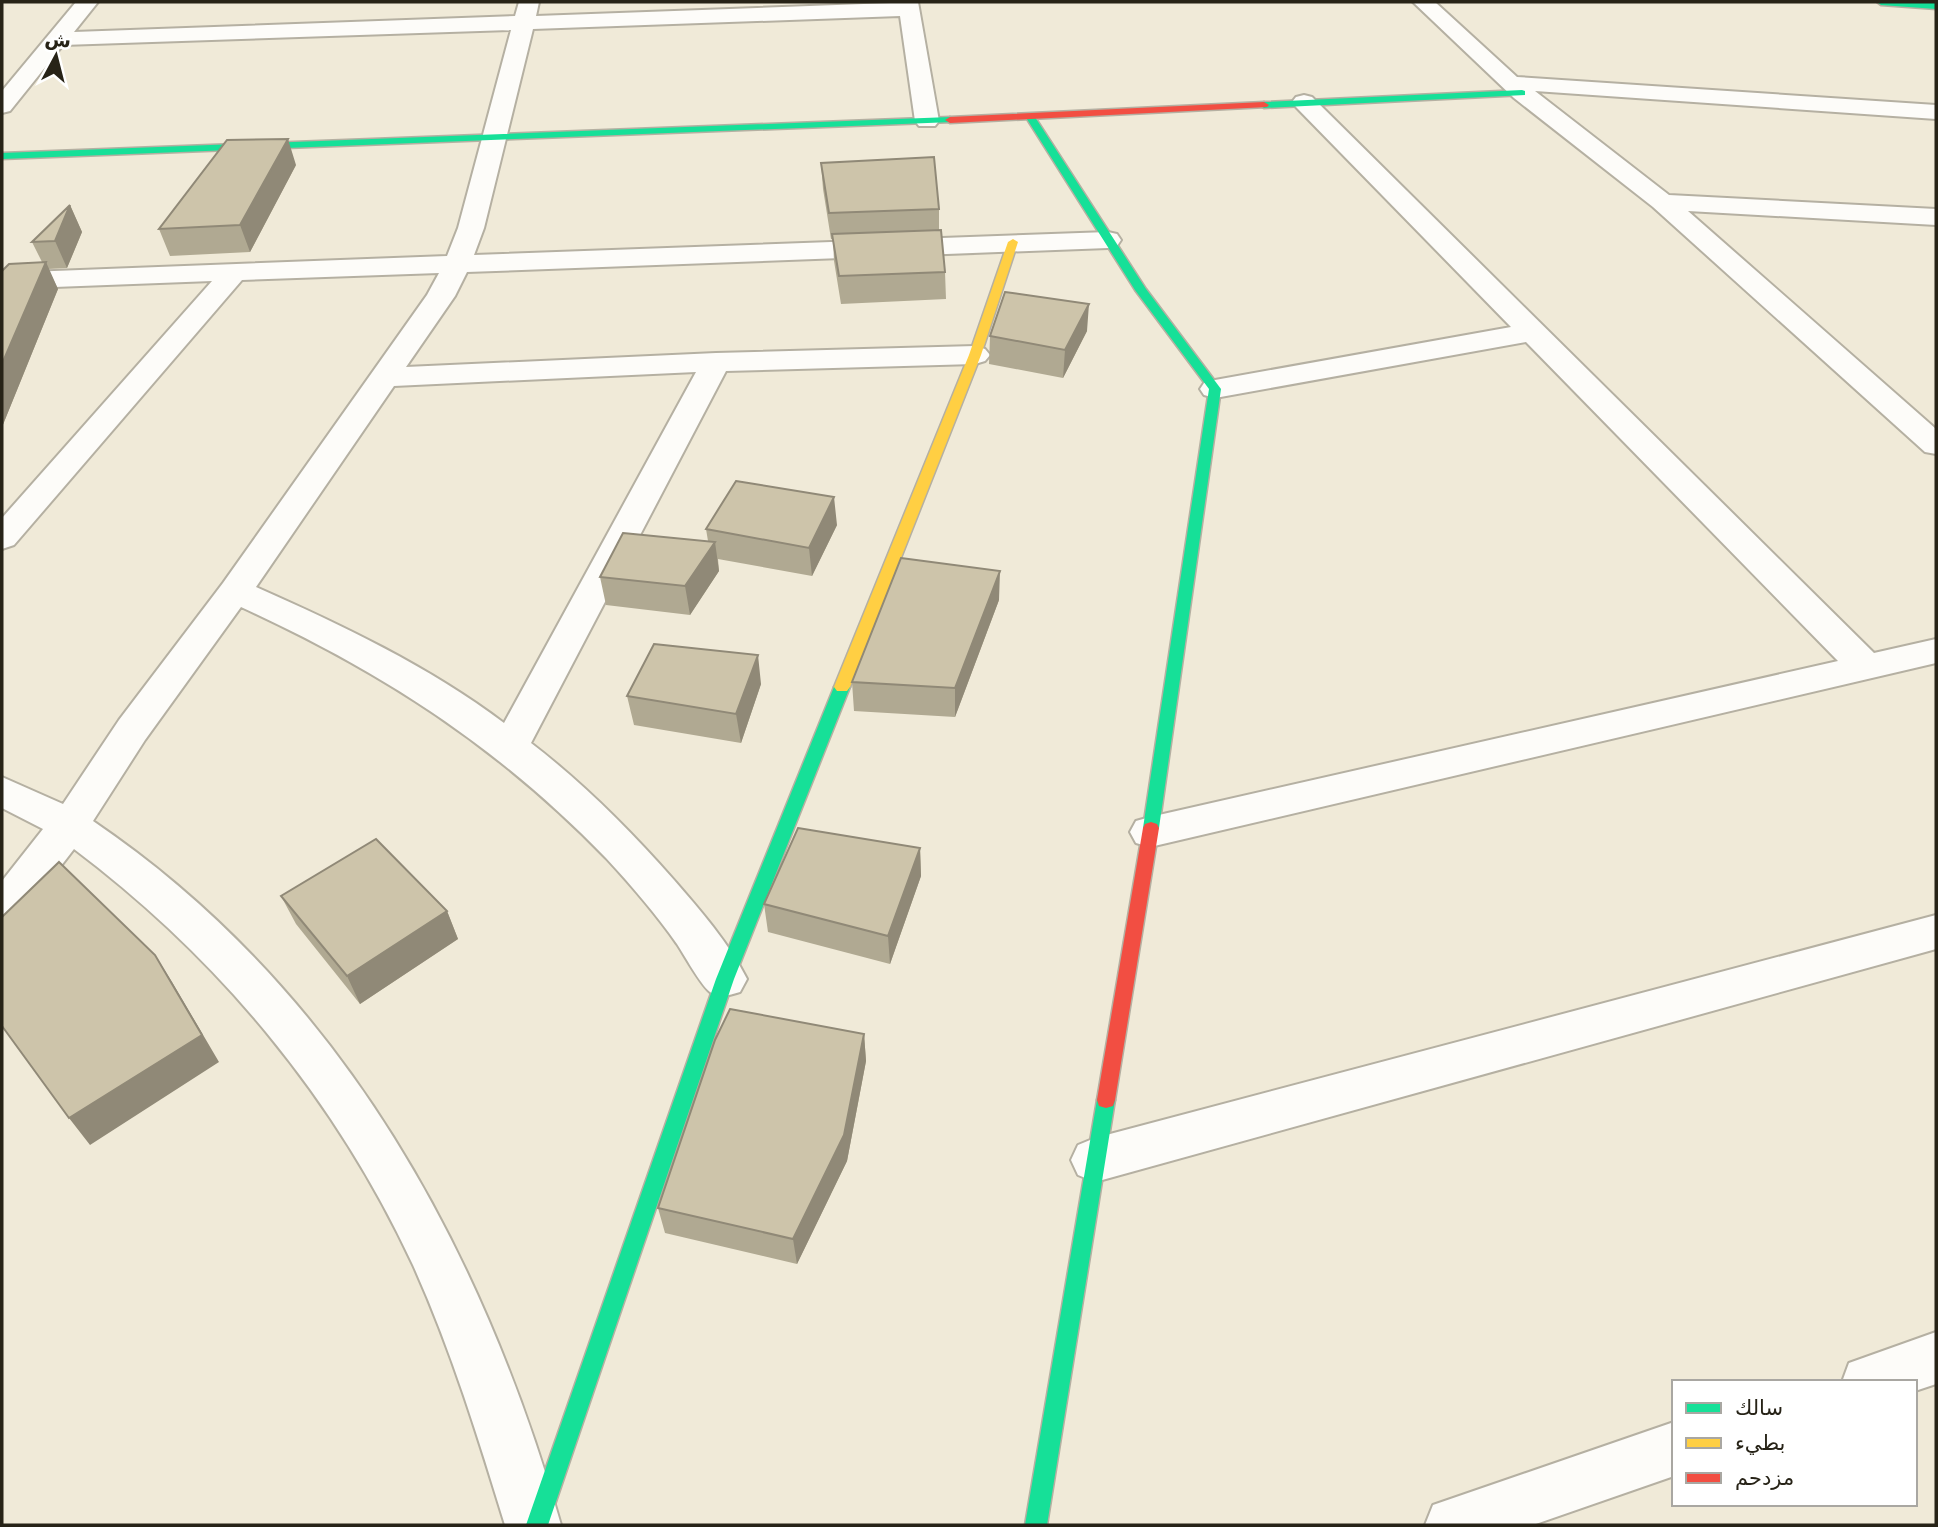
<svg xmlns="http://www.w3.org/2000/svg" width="1938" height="1527" viewBox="0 0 1938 1527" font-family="'DejaVu Sans',Vazirmatn,sans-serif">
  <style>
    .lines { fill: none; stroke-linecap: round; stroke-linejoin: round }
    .street-casing { stroke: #b5b0a2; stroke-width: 4 }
    .fast-casing { stroke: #b5b0a2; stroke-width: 3 }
    .slow-casing { stroke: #b5b0a2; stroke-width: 3 }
    .jam-casing { stroke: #b5b0a2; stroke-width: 3 }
    .street { fill: #fdfcf9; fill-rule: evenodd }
    .fast { fill: #16e098; fill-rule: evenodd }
    .slow { fill: #ffcf43; fill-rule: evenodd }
    .jam { fill: #f24e42; fill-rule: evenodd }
    .wall { fill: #b0a992 }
    .shaded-wall { fill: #908977 }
    .building { fill: #cdc4aa; stroke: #908977; stroke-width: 2 }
  </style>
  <rect width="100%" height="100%" fill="#f0ead8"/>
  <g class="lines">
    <!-- street casing -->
    <g class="street-casing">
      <path id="street" d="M76 2H98L74 32 515 16 519 2H539L536 16 918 2 939 121 935 126H919L915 121 900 16 533 29 484 228 474 255 1108 232 1117 234 1121 240 1117 246 1108 248 467 272 455 296 406 367 716 353 975 346 985 349 990 355 985 361 975 364 726 371 531 743C583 783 630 830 674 880 700 910 729 943 747 979L740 992C730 995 720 999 710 992 700 984 685 956 677 944 656 914 631 885 606 858 497 746 383 672 241 607L145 740 93 821C339 988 481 1245 561 1525H505C478 1437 451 1349 413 1265 336 1099 219 958 74 849L17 923 2 928V881L43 829 2 808V777L63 804 119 720 223 583 427 295 439 273 242 280 14 545 2 549V518L212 281 2 289V273L447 256 458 228 511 30 63 45 10 111 2 113V91ZM696 372 504 723C428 666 342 625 256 587L394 386Z
        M1413 2H1435L1517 77 1936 105V119L1535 91 1669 195 1936 209V225L1688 211 1936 429V454L1925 452 1653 207 1514 98Z
        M1304 95 1312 97 1874 653 1936 639V663L1150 847 1136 843 1130 832 1136 821 1150 817 1838 661 1526 342 1215 398 1204 395 1200 389 1204 383 1215 380 1511 327 1296 107 1292 102 1296 97Z
        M1936 915V949L1095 1182 1078 1175 1071 1160 1078 1145 1095 1138Z
        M1936 1332V1384L1915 1391V1382H1842L1849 1363Z
        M1674 1422V1476L1533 1525H1425L1433 1505Z"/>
    </g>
    <!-- fast casing -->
    <g class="fast-casing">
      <path id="fast" d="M1877 2 1936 3V9L1881 5Z
        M1522 90 1525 91V95L1264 108 1259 105 1264 102Z
        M1027 114H1033L1146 289 1221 389 1159 828 1157 832H1145L1143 828 1209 389 1135 290 1025 116Z
        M950 117 955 120 953 122 2 159V153Z
        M842 682 850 687 734 979 548 1525H526L716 979 834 687Z
        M1106 1092 1113 1094 1115 1100 1047 1525H1025L1097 1100 1099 1094Z"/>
    </g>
    <!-- slow casing -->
    <g class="slow-casing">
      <path id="slow" d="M1013 239 1018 242 981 355 850 687 847 691H837L834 687 969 355 1008 242Z"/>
    </g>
    <!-- jam casing -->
    <g class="jam-casing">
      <path id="jam" d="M1264 102 1269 105 1267 107 950 123 945 120 950 117Z
        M1151 822 1157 824 1159 828 1115 1100 1113 1106 1106 1108 1099 1106 1097 1100 1143 828 1145 824Z"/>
    </g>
    <!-- street -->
    <use href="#street" class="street"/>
    <!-- fast -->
    <use href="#fast" class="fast"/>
    <!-- slow -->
    <use href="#slow" class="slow"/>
    <!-- jam -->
    <use href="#jam" class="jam"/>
  </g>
  <!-- wall -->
  <path class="wall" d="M821 163 939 209V230L945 272 946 299 841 304 834 261 833 239H831L823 189Z
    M296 165 250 252 170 256 159 229Z
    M70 205 82 232 67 268 48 269 58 289 2 427V271L42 262 32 242Z
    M1087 331 1063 378 989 364 990 336Z
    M837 525 812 576 718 559 719 571 690 615 606 605 600 577 708 541 706 529Z
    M999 600 955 717 854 711 852 682Z
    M761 684 741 743 634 725 627 696Z
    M920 848 921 876 890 964 768 932 764 904Z
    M281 896 447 911 458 939 360 1004 296 924Z
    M864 1034 866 1061 847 1161 797 1264 665 1233 658 1208Z"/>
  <!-- shaded-wall -->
  <path class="shaded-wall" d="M288 139 296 165 250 252 240 225Z
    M70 205 82 232 67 268 55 241Z
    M46 262 58 289 2 427V364Z
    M1089 304 1087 331 1063 378 1065 350Z
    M834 497 837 525 812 576 809 548Z
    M715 542 719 571 690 615 685 586Z
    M1000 571 999 600 955 717V688Z
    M758 655 761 684 741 743 736 714Z
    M920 848 921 876 890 964 888 936Z
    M447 911 458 939 360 1004 347 976Z
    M155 955 172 982 219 1062 90 1145 69 1118Z
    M864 1034 866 1061 847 1161 797 1264 793 1239Z"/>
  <!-- building -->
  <path class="building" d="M288 139 240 225 159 229 227 140Z
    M934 157 939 209 829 213 821 163Z
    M70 205 55 241 32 242Z
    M941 230 945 272 839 276 832 234Z
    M46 262 2 364V271L9 264Z
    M1005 292 1089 304 1065 350 990 336Z
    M736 481 834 497 809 548 706 529Z
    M623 533 715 542 685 586 600 577Z
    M901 558 1000 571 955 688 852 682Z
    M654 644 758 655 736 714 627 696Z
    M798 828 920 848 888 936 764 904Z
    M376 839 447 911 347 976 281 896Z
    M59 862 155 955 202 1035 69 1118 2 1026V917Z
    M730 1009 864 1034 844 1135 793 1239 658 1208 715 1040Z"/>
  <!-- border -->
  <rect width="1938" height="1527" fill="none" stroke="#272317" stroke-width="7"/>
  <!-- legend -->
  <rect x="1672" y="1380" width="245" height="126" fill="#ffffff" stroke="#a9a7a2" stroke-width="2"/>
  <rect x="1686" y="1403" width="35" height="10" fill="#16e098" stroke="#a9a7a2" stroke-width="2"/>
  <text x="1735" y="1415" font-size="21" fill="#272317">سالك</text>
  <rect x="1686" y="1438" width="35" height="10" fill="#ffcf43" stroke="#a9a7a2" stroke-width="2"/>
  <text x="1735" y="1450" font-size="21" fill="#272317">بطيء</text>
  <rect x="1686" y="1473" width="35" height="10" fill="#f24e42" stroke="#a9a7a2" stroke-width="2"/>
  <text x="1735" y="1485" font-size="21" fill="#272317">مزدحم</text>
  <!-- north arrow -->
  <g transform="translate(56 56) rotate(7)" stroke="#ffffff" stroke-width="5" paint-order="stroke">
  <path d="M0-5L12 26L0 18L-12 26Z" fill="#272317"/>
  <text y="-10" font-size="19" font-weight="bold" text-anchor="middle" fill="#272317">ش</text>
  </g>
</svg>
